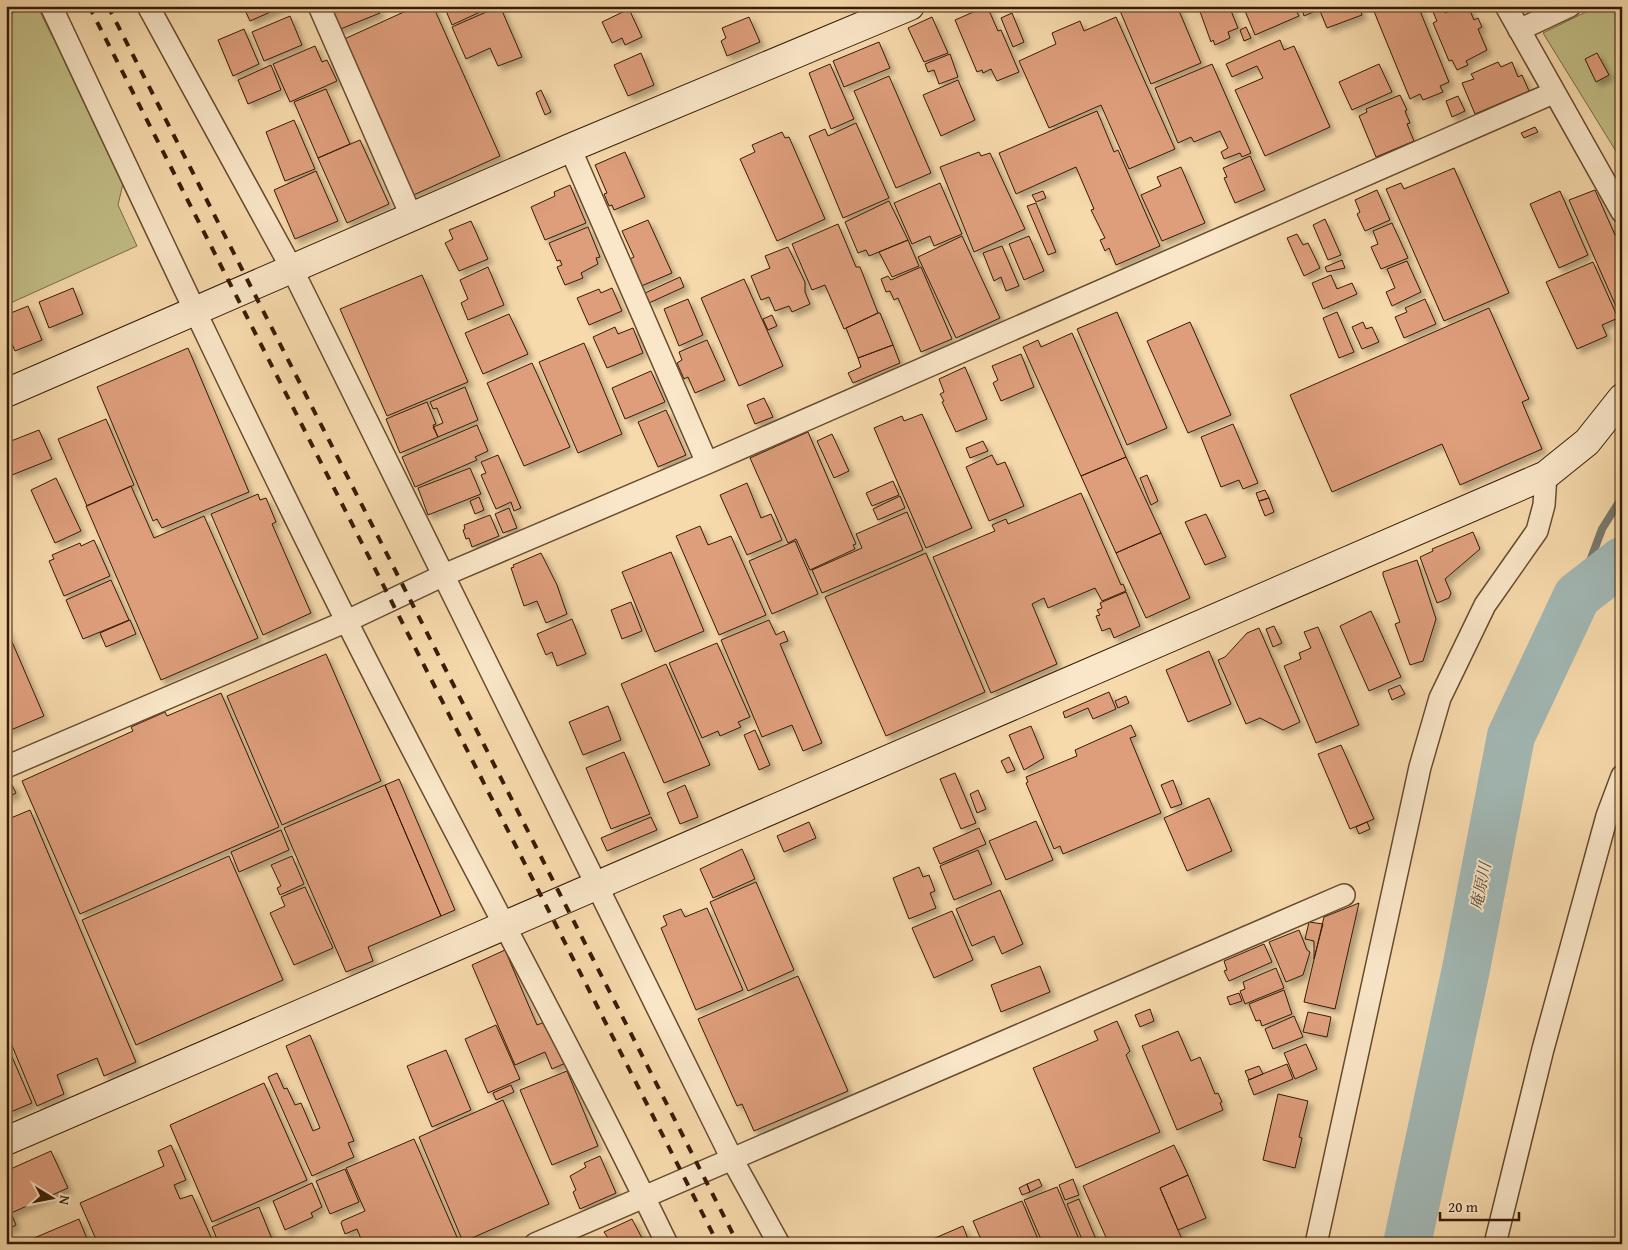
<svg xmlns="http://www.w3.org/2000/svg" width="1628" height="1250" viewBox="0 0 1628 1250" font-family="'Gentium Book Plus','Noto Serif JP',serif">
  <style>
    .green { fill: #c2be86; stroke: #7c6c46 }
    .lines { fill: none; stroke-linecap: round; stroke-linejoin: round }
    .stream { stroke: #77796f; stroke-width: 8 }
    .river { stroke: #a2b8b5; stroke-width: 48 }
    .building { fill: #de9e7b; stroke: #371b05; filter: url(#shadow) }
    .street-casing { stroke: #674b2f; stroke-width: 24 }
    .secondary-casing { stroke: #371b05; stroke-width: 30 }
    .street { stroke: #fae7c9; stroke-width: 21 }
    .secondary { stroke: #fae7c9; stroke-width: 28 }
    .rail { stroke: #371b05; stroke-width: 4; stroke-dasharray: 9 9; stroke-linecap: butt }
    .labels { text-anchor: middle; stroke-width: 4; stroke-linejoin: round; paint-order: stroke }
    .water-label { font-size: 16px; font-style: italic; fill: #574a3a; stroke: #fae7c9 }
  </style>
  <defs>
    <filter id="shadow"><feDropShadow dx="4.5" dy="4.5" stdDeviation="2.5" flood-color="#0004"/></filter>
  </defs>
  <rect width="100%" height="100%" fill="#f7daac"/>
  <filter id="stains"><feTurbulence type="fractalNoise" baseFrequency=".004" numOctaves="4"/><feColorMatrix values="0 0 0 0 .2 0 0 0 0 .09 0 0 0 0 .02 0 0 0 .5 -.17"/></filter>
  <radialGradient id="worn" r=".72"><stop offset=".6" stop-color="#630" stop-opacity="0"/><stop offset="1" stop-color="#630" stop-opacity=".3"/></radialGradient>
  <!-- green -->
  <path class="green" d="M25 6H37L124 179 118 205 137 246 6 305V17Z
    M1598 6H1622V161L1543 33Z"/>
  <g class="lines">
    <!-- stream -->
    <path class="stream" d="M1577 596 1602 529 1622 497"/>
    <!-- river -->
    <path class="river" d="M1407 1244 1466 969 1511 736 1577 596 1622 561"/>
  </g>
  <!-- building -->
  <path class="building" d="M243 6H284L250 21Z
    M322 6H377L380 13 333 32Z
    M417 6H433L500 156 409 197 340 41Z
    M444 6H493L452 25Z
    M500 6 522 57 498 66 490 48 466 59 452 27Z
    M987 6 998 31 1001 30 1019 72 997 81 991 69 983 73 982 70 977 72 955 20Z
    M1118 6H1177L1201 63 1151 84Z
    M1198 6H1229L1238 28 1228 32 1230 38 1215 45 1213 40 1211 42Z
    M1243 6H1294L1299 16 1255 35Z
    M1301 6H1327L1304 16Z
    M1334 6H1359L1362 15 1327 28 1320 11Z
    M1381 6H1418L1449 82 1440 86 1443 92 1423 100 1420 94 1410 99 1373 9Z
    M1461 6H1468L1474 20 1478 18 1482 27 1478 29 1487 50 1466 61 1468 65 1457 70 1452 60 1449 61 1433 23 1437 21 1433 12 1443 8 1445 13Z
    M629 9 642 37 625 45 622 38 612 43 602 22Z
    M1012 13 1024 42 1013 47 1001 18Z
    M290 16 302 45 264 61 252 32Z
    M749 17 760 42 727 56 721 41 726 38 722 28Z
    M932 17 948 53 924 62 908 28Z
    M1116 17 1175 149 1129 169 1101 105 1049 128 1019 61 1056 44 1052 33 1080 21 1084 31Z
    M1246 27 1251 38 1244 41 1240 30Z
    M244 29 259 64 233 76 218 40Z
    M1280 40 1284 50 1294 46 1330 127 1265 156 1235 90 1263 78 1257 66 1232 77 1226 64Z
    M879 42 890 68 844 87 833 61Z
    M315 46 322 62 327 60 337 81 290 102 273 64Z
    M641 53 654 85 628 96 614 65Z
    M1597 53 1609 75 1596 82 1585 59Z
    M950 54 958 77 939 84 934 70 928 72 925 64Z
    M1498 62 1501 67 1512 62 1518 77 1522 75 1529 91 1475 114 1462 83 1474 79 1471 74Z
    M830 64 854 119 831 129 809 73Z
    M1212 64 1251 153 1242 157 1240 153 1224 159 1221 152 1228 148 1220 131 1194 142 1191 137 1178 143 1155 88Z
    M1379 64 1392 92 1352 110 1339 82Z
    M271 65 281 90 248 104 238 80Z
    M889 76 931 173 896 188 854 91Z
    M958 80 975 120 941 136 923 95Z
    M326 89 350 144 318 158 294 102Z
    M541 90 551 112 545 115 536 93Z
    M1400 95 1407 110 1405 111 1410 123 1407 124 1414 141 1376 157 1359 116 1367 112 1366 109Z
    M1458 96 1465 111 1452 117 1446 101Z
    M1097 111 1114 152 1118 150 1160 246 1116 265 1109 248 1105 251 1100 240 1105 238 1091 210 1094 209 1076 167 1016 194 999 153Z
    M294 120 315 169 285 181 266 132Z
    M856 123 889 198 843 218 809 136 825 129 828 136Z
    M1535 127 1538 132 1524 138 1521 133Z
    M782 132 785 138 789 137 825 219 777 241 740 159 755 152 752 145Z
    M360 140 389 204 347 223 318 158Z
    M625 152 645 197 614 210 612 205 609 206 604 194 607 193 595 165Z
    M979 152 981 156 990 153 1025 229 974 252 940 167Z
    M1250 156 1265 190 1235 203 1224 178 1227 177 1223 168Z
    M1181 167 1205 223 1162 241 1141 195 1161 186 1157 177Z
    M1454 168 1509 293 1444 321 1386 189 1401 183 1404 189Z
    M316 171 338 221 295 239 274 190Z
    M940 183 962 234 934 246 930 236 912 244 894 203Z
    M570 185 586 223 545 240 531 207 555 196 554 192Z
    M1377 190 1390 220 1365 231 1357 214 1360 212 1355 200Z
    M1595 190 1615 235 1620 233 1622 236V320L1569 200Z
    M1043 191 1046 198 1036 202 1032 195Z
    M1560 191 1588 255 1559 268 1530 204Z
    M889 201 908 240 869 256 866 250 858 253 845 222Z
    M1036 203 1056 252 1048 255 1027 206Z
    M1325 219 1341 255 1328 260 1313 225Z
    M648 220 672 273 639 287 628 260 634 257 622 231Z
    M471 221 488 259 459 271 445 243 453 239 449 230Z
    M1392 223 1408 258 1381 269 1371 247 1378 244 1373 231Z
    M838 224 856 267H860L878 313 844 329 825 285 812 290 792 244Z
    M588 227 600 257 596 258 598 264 581 273 583 278 565 285 557 267 562 265 560 260 557 261 549 243Z
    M1297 234 1303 245 1308 243 1320 268 1304 276 1287 238Z
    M962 236 1000 318 956 338 918 257Z
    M1029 236 1044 271 1024 280 1009 244Z
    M908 240 919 266 892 277 879 252Z
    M1002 246 1019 286 1006 291 1001 277 994 281 983 253Z
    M788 247 805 282V292L810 304 792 312 789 306 775 311 769 297 761 300 751 276 770 268 765 256Z
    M1342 260 1345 268 1327 272 1325 267Z
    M1407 261 1421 292 1392 306 1386 292 1395 288 1387 269Z
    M1593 262 1618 318 1602 325 1607 336 1577 349 1546 282Z
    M488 267 504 305 468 320 461 303 468 299 460 280Z
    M921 267 952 339 921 352 898 298 894 300 890 291 886 292 881 279 888 276 891 280Z
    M422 275 468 382 387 416 340 309Z
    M1331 275 1337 289 1352 283 1357 294 1323 309 1312 283Z
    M680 277 684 287 649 303 645 293Z
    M744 279 783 366 739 386 701 298Z
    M73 288 83 314 49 328 39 302Z
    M612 288 622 311 589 325 577 298 599 289 601 293Z
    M688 299 703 335 679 346 664 309Z
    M1425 299 1436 324 1404 338 1395 317 1407 312 1405 308Z
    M28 306 42 340 15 351 6 330V315Z
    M1489 308 1529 399 1522 402 1542 449 1460 485 1442 444 1332 492 1290 395Z
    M1117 312 1167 428 1127 445 1077 329Z
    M1337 312 1354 352 1339 358 1323 318Z
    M878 313H880L893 345 858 358 846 328Z
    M509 314 528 354 483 374 465 333Z
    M772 315 777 326 768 330 763 319Z
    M1190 322 1231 415 1188 433 1147 341Z
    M1363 322 1366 329 1372 327 1379 342 1362 349 1352 327Z
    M615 327 618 334 633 328 643 353 607 368 593 337Z
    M1072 333 1126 457 1081 476 1023 347 1038 340 1041 347Z
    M707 340 725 380 695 393 688 377 684 379 677 363 682 360 679 352Z
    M584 343 622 434 578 453 539 362Z
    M893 345 900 363 853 383 848 373 861 367 858 358Z
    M188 348 249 492 162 528 157 519 153 521 97 387Z
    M1021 354 1034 387 1001 401 993 383 998 380 992 366Z
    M532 363 570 447 524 466 487 383Z
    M965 367 987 419 956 432 942 402 944 401 940 394 944 392 939 379Z
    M651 371 665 402 625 419 612 388Z
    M465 387 478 420 438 437 433 427 443 423 437 408 433 409 430 402Z
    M764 398 773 417 755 424 747 405Z
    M427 402 436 424 433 425 438 437 400 453 386 419Z
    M666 410 686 455 658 467 638 422Z
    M922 414 972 528 926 548 874 428 902 416 904 421Z
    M106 419 134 485 87 506 58 439Z
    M1233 424 1258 483 1243 489 1239 480 1221 487 1201 437Z
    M477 425 488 451 475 457 477 460 415 487 402 457Z
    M39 430 52 459 12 475 6 461V443Z
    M808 432 856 544 853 545 855 549 810 570 796 539 788 543 750 458Z
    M832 434 849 471 834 478 817 441Z
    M983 441 988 451 970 458 966 448Z
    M498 455 521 508 514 511 511 502 496 509 481 475 486 473 481 462Z
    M992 455 997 465 1005 462 1024 506 989 521 966 467Z
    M1126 457 1161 533 1116 553 1081 476Z
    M470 468 481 494 428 515 418 488Z
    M1147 475 1158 501 1151 505 1140 478Z
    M56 478 81 531 55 543 31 490Z
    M893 481 899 495 872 506 866 493Z
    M747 483 761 518 771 514 782 540 747 555 720 495Z
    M131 486 154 538 204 516 258 638 161 680 86 506Z
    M1265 490 1269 498 1259 501 1256 493Z
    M1081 493 1121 585 1123 584 1126 591 1102 601 1095 588 1048 608 1044 598 1032 604 1057 664 991 693 933 557 995 531 992 525 1006 519 1008 524Z
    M258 494 260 500 266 498 276 522 272 524 311 613 263 635 211 514Z
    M900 496 905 508 878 520 873 509Z
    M479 497 484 510 475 514 470 501Z
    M1269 498 1274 512 1265 516 1259 501Z
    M509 508 517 528 503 533 495 514Z
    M907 512 923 550 822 593 812 570 862 548 856 534Z
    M1206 514 1226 557 1205 565 1185 522Z
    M490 515 499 536 472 547 469 538 466 539 463 530 465 529 464 525Z
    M700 526 708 545 731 536 766 615 719 635 676 536Z
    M1473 532 1480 549 1445 579 1451 593 1449 598 1437 603 1420 557 1433 551 1432 549Z
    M1161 533 1190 598 1146 618 1116 553Z
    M94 540 110 576 64 596 49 561 54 559 52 555 80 543 81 546Z
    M795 541 818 594 772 614 749 561Z
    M671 552 704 631 655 652 622 572Z
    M541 553 557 585 567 614 546 623 537 601 524 606 511 568 514 567 513 565Z
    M926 553 985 692 886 736 825 597Z
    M1417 560 1436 619 1423 661 1410 665 1395 624 1400 622 1383 575V572Z
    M111 580 129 620 83 639 66 600Z
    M1126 592 1140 626 1114 638 1110 628 1102 631 1096 616 1100 615 1097 610 1102 608 1100 603Z
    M631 602 642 631 622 639 611 610Z
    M1371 611 1401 677 1369 691 1340 626Z
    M572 619 586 654 557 666 552 652 546 655 537 634Z
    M130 620 136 634 106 647 100 633Z
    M769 620 776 635 784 631 788 641 780 644 822 743 803 751 792 725 762 737 721 640Z
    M1274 626 1282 643 1273 647 1266 629Z
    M1318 627 1359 725 1316 743 1284 666 1301 659 1299 653 1311 648 1304 632Z
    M6 628 44 716 6 732Z
    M1259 628 1300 722 1283 730 1260 718 1246 724 1218 660 1225 657 1247 633Z
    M717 643 750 717 738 722 741 727 720 736 718 731 702 738 669 663Z
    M1209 651 1231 704 1188 722 1166 670Z
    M326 654 381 781 282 825 227 696Z
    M666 664 710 765 664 783 621 684Z
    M1400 685 1405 694 1392 700 1388 690Z
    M1109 692 1116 709 1093 719 1088 708 1065 718 1063 712Z
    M221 693 279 827 80 914 22 781 133 731 131 727 165 712 167 716Z
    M1126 696 1129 703 1118 708 1115 701Z
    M608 706 621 740 583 755 569 722Z
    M1131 725 1136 736 1130 738 1161 813 1063 854 1060 846 1054 849 1026 783 1028 782 1026 777 1077 756 1075 750Z
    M1031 726 1044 758 1024 770 1009 735Z
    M755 730 770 765 759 770 744 735Z
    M1341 745 1374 819 1350 829 1318 754Z
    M624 752 650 814 611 829 586 768Z
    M1009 757 1015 770 1007 773 1001 761Z
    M955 773 976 823 961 829 940 779Z
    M399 779 455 910 441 916 385 785Z
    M1173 780 1182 804 1171 808 1161 785Z
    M11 783 16 793 6 798V785Z
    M385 785 441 916 368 947 373 961 346 972 284 828Z
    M685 785 698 817 680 824 667 793Z
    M978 790 986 809 977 813 970 794Z
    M1209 798 1232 851 1187 871 1164 818Z
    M30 810 136 1062 104 1076 97 1058 57 1075 64 1094 37 1106 6 1031V820Z
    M651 817 657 830 607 851 601 838Z
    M1036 821 1053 860 1006 880 989 841Z
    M809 822 816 838 784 852 777 836Z
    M1367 822 1370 829 1359 834 1356 827Z
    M979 828 986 844 940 864 933 848Z
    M281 830 289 850 239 872 231 852Z
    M742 849 755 879 713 898 700 869Z
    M978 850 992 884 954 900 940 866Z
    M229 856 283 980 136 1045 82 920Z
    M292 856 304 884 280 895 277 888 281 886 271 865Z
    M919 867 923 877 929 875 935 891 930 893 936 908 909 919 893 878Z
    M756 882 794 970 748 991 710 902Z
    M305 887 333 948 294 965 270 913 285 906 281 897Z
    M1000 890 1023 944 1002 954 994 936 972 946 956 909Z
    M1359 903 1335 1009 1304 1002 1324 917Z
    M707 908 743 990 696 1010 661 928 667 925 663 916 681 909 685 917Z
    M952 911 973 960 934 978 912 928Z
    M1309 922 1323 924 1314 959V941L1305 939Z
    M1299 930 1307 950 1310 952 1303 975 1286 982 1269 942Z
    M1264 944 1272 962 1229 981 1224 971 1227 970 1224 961Z
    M505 950 537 1025 550 1020 568 1062 552 1069 545 1052 515 1065 472 965Z
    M1040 966 1050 992 1001 1012 991 985Z
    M1276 968 1284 988 1245 1004 1240 991 1245 989 1243 982Z
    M798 976 848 1091 754 1131 742 1104 737 1106 698 1019Z
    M1284 990 1292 1014 1262 1026 1260 1020 1256 1021 1249 1004Z
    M1239 993 1242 1001 1230 1005 1227 997Z
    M1150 1009 1154 1021 1140 1027 1135 1015Z
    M1308 1012 1331 1017 1327 1037 1303 1032Z
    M1294 1016 1303 1037 1273 1049 1265 1029Z
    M1117 1021 1130 1051 1126 1055 1160 1132 1076 1168 1033 1068 1098 1040 1094 1031Z
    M496 1025 520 1079 488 1093 465 1039Z
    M1178 1031 1191 1061 1200 1057 1215 1094 1218 1093 1222 1102 1220 1103 1223 1110 1177 1130 1142 1046Z
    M310 1035 354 1141 348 1143 354 1157 312 1176 268 1077 277 1073 284 1089 287 1088 295 1105 301 1103 313 1131 320 1128 286 1046Z
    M6 1043 32 1103 6 1114Z
    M1306 1044 1317 1069 1295 1079 1284 1053Z
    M446 1050 471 1110 432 1127 407 1066Z
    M1287 1064 1293 1079 1254 1095 1248 1080Z
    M1259 1066 1263 1074 1249 1080 1245 1071Z
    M567 1071 598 1146 552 1165 520 1090Z
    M264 1083 307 1180 212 1222 170 1125Z
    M511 1085 514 1092 496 1100 493 1093Z
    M1278 1094 1308 1101 1299 1137 1302 1138 1295 1168 1263 1160Z
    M503 1100 549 1204 463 1242 419 1137Z
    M414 1139 460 1244H363L357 1229 345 1234 341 1223 342 1221 365 1211 346 1168Z
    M171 1145 186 1180 174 1185 180 1199 192 1195 214 1244H98L80 1203 164 1166 158 1151Z
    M1174 1145 1188 1175 1160 1188 1184 1244H1109L1083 1186Z
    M51 1151 68 1188 11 1213 16 1225 6 1230V1171Z
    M600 1156 616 1193 580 1209 573 1192 576 1190 570 1176 586 1167 584 1163Z
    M345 1169 359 1202 330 1214 316 1181Z
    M1188 1175 1206 1218 1178 1230 1160 1188Z
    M1039 1179 1042 1186 1030 1192 1027 1184Z
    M1073 1179 1079 1195 1065 1200 1059 1185Z
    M312 1183 322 1207 311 1213 313 1217 285 1230 273 1201Z
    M1027 1184 1030 1192 1022 1195 1019 1188Z
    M1057 1187 1081 1244H1043L1024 1200Z
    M1079 1199 1098 1244H1084L1067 1204Z
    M1022 1201 1040 1244H999L998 1240 983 1244 973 1221Z
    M259 1207 274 1244H219L212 1227Z
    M79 1219 89 1244H20Z
    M632 1219 645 1244H612L604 1232Z
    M963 1226 970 1244H921Z"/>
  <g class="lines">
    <!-- street casing -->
    <g class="street-casing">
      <path id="street" d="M51 6C148 212 244 417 346 620 451 829 565 1033 667 1244
        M148 6 292 269 732 1159 779 1244
        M319 6 412 218
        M1506 6 1622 212
        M1519 30 1570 6
        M570 148 707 463
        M6 767 347 621 444 575 707 463 1553 93
        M535 1244 1344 895
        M1316 1244 1420 767 1440 698 1485 605 1537 531 1544 505 1546 475
        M1495 1244 1543 1049 1607 816 1622 776"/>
    </g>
    <!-- secondary casing -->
    <g class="secondary-casing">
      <path id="secondary" d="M6 393 570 148 910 6
        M6 1141 1546 475 1587 442 1622 398"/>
    </g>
    <!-- street -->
    <use href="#street" class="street"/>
    <!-- secondary -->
    <use href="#secondary" class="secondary"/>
    <!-- rail -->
    <path class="rail" d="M89 6 718 1244
      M108 6 738 1244"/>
  </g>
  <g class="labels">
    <!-- water labels -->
    <g class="water-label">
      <text transform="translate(1480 886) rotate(-78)" y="6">庵原川</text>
    </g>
  </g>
  <!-- margin -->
  <rect width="1628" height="1250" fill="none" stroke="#f7daac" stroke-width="25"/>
  <rect x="8" y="8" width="1613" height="1235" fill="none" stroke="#371b05" stroke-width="2.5"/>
  <rect x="12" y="12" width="1603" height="1225" fill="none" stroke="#371b05"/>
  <!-- north arrow -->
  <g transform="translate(52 1198) rotate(100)" stroke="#fae7c9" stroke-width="4" paint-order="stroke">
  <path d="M0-4L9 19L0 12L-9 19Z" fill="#371b05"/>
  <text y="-8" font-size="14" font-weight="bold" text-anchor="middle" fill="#371b05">N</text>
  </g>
  <!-- scale -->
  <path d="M1440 1212v8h79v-8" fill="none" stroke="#371b05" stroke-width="2.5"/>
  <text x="1448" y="1212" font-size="15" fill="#371b05" stroke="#fae7c9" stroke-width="4" paint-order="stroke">20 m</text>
  <rect width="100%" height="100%" filter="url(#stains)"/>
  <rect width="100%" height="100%" fill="url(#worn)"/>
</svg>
